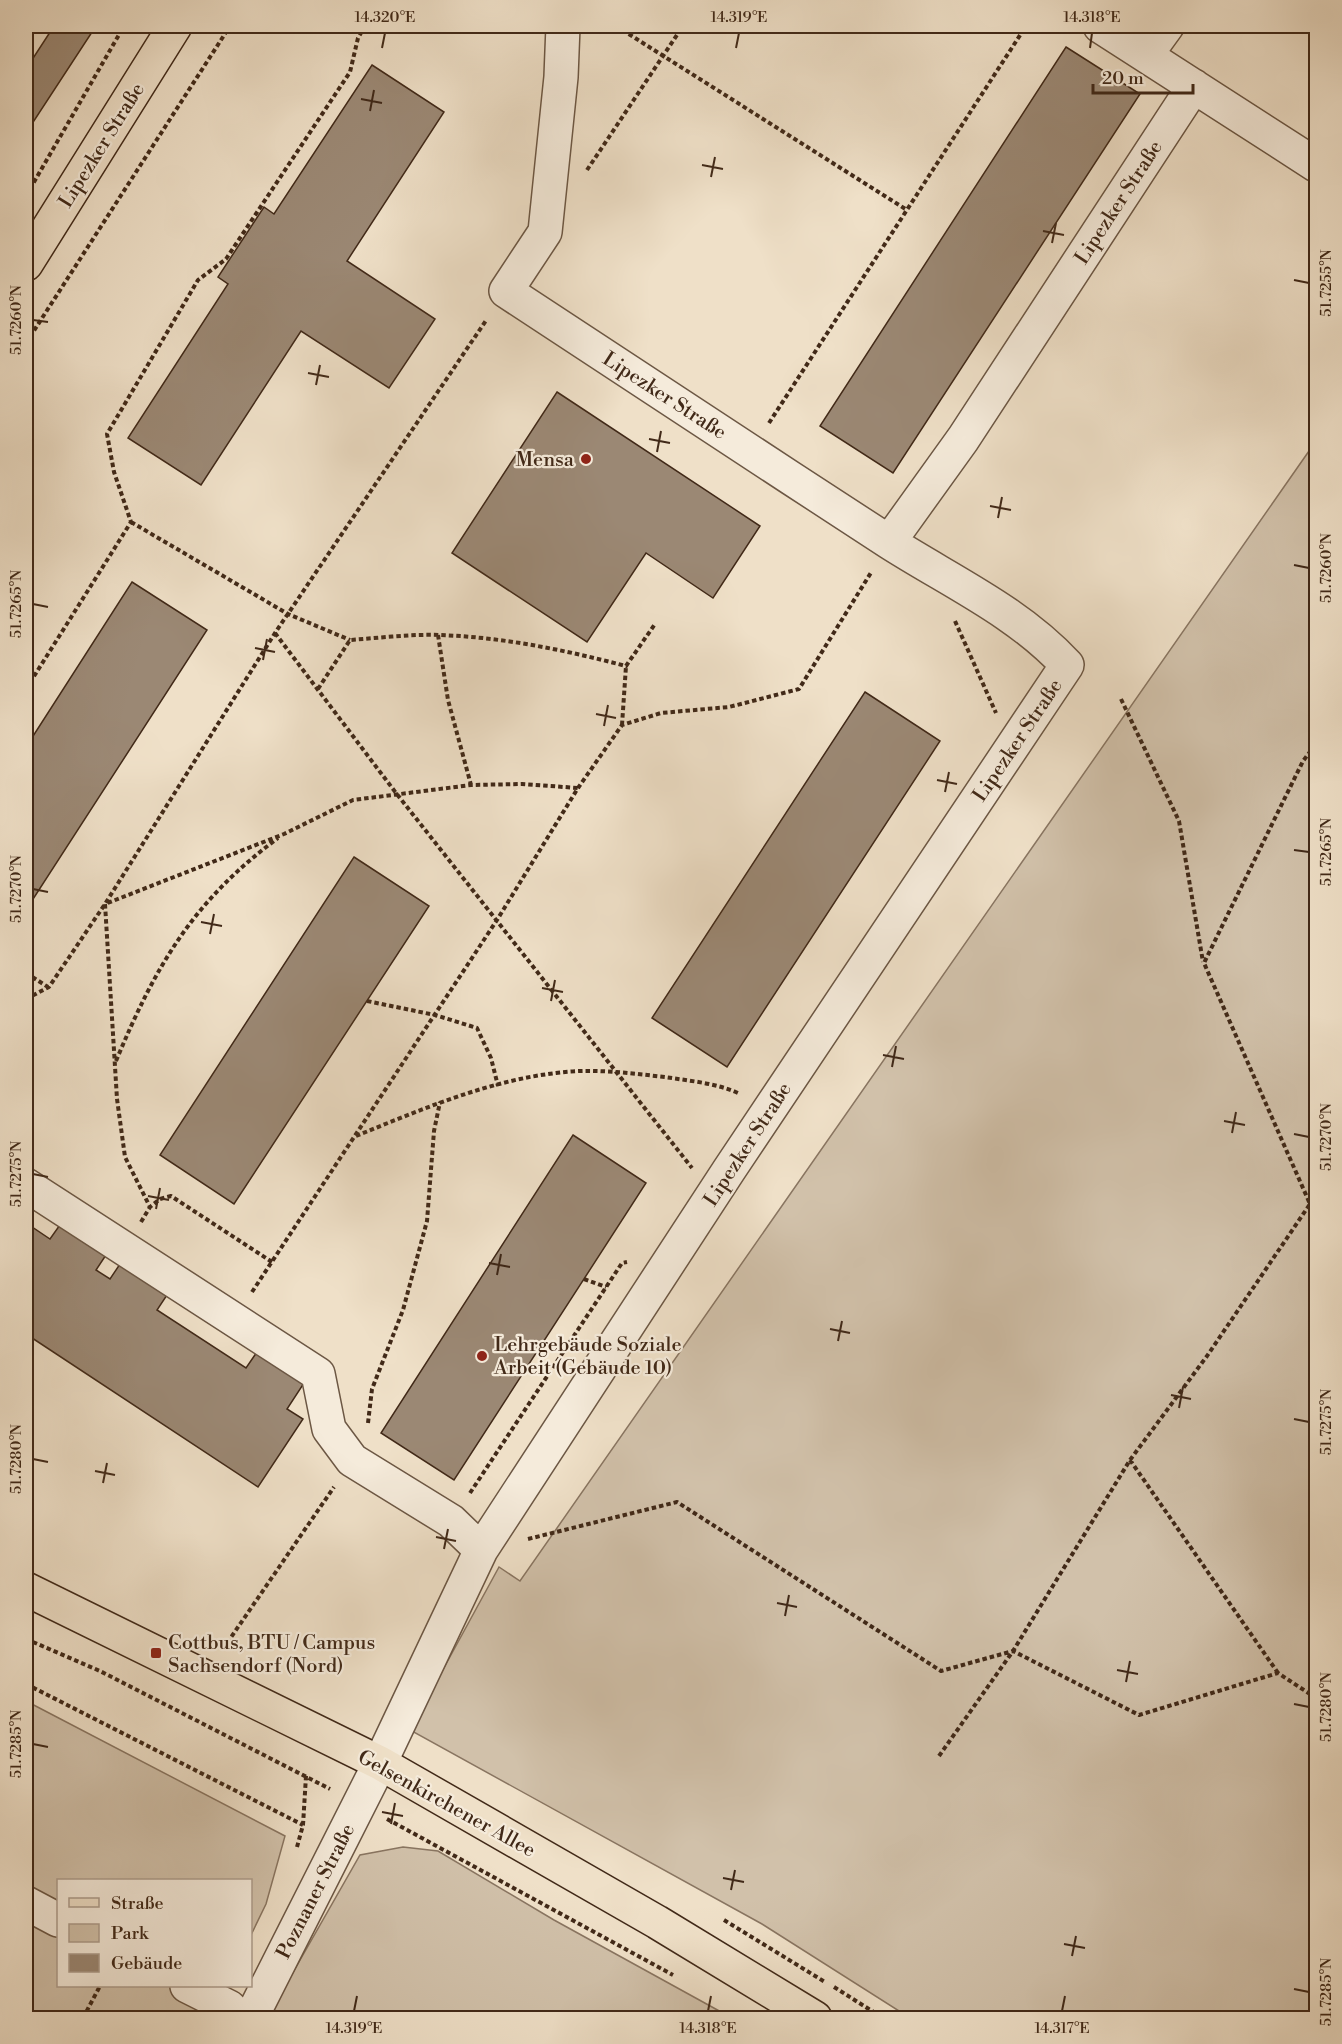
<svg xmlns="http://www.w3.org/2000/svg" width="1342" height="2044" viewBox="0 0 1342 2044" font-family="'Libre Bodoni',serif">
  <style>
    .green { fill: #d1c1aa; stroke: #897561; stroke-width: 1.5 }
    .building { fill: #9b8874; stroke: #412918; stroke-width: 1.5 }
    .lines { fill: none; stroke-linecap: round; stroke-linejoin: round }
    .minor-casing { stroke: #6c5744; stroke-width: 36 }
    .major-casing { stroke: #412918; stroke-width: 36 }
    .path { stroke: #412918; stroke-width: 4; stroke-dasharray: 4.5 3; stroke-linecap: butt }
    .minor { stroke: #f5ebdb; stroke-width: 33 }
    .major { stroke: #efe0c8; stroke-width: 33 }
    .ticks { fill: none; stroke: #412918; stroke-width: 2 }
    .poi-dot { fill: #8f2418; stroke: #f5ebdb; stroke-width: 2 }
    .labels { text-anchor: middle; stroke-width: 4.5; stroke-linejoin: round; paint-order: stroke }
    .street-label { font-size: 20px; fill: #412918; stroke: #f5ebdb }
    .poi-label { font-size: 20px; fill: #412918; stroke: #f5ebdb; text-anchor: start }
    .neatline { fill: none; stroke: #412918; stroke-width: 2 }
    .ticks-label { font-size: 15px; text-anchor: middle; fill: #412918 }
  </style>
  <rect width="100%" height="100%" fill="#efe0c8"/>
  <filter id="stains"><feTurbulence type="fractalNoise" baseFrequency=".00333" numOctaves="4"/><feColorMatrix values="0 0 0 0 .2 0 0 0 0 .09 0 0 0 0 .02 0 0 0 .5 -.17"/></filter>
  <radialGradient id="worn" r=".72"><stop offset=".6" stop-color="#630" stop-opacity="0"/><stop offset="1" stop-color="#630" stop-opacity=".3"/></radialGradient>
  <!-- green -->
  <path class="green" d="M1316 441V2018H910L762 1924 410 1730 499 1567 520 1581Z
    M26 1701 285 1836 266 1904 251 1935 250 1880H58V1986H225L208 2018H26Z
    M403 1847 438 1851 554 1920 732 2018H267L360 1855Z"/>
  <!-- building -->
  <path class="building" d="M54 26H96L26 133V69Z
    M1066 47 1140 94 893 473 820 426Z
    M372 65 444 112 347 261 435 319 389 388 301 331 201 485 128 438 228 284 218 277 264 207 274 214Z
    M557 392 760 526 713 598 646 553 587 642 452 553Z
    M132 582 207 630 26 910V747Z
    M865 692 940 741 727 1067 652 1018Z
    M354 857 429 906 234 1204 160 1155Z
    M573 1135 646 1183 454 1480 381 1433Z
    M62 1222 108 1252 96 1270 110 1279 122 1261 169 1292 157 1310 246 1368 259 1349 306 1380 287 1409 303 1419 258 1487 26 1334V1223L50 1239Z"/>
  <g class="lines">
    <!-- minor casing -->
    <g class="minor-casing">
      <path id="minor" d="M1100 26 1316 165
        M1146 55 1167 26
        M889 542 963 439 1194 86
        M26 1185 318 1374 329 1429 352 1460 451 1521 481 1550
        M26 1903 58 1920
        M187 1986 229 2007 240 2018
        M251 2018 380 1763 481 1550 729 1170 1067 665C1017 611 950 581 889 542 761 459 634 375 506 291L545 232 561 77 563 26"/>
    </g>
    <!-- major casing -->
    <g class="major-casing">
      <path id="major" d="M26 264 175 26
        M26 1589 380 1763 657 1922 815 2018"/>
    </g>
    <!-- path -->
    <path class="path" d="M616 26 907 210
      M587 170 683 26
      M30 189 124 26
      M26 343 230 26
      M769 423 1026 26
      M131 522 288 614 350 640
      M955 621 996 713
      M275 633 396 793 692 1168
      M438 635 448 700 471 785
      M26 689 131 522 114 472 107 434 198 280 226 259 350 72 358 38 365 26
      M318 689 350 640C379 638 410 634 439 635 502 637 565 650 626 666L655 624
      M1121 699 1179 821 1203 962
      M622 725 626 666
      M26 973 48 987
      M26 999 49 987 105 904 275 633 487 319
      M367 1001 435 1015 477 1028 491 1058 498 1086
      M116 1061C156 965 193 901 278 838
      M356 1136C420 1110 487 1081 556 1073 592 1068 628 1073 665 1077 690 1081 717 1083 740 1094
      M141 1222 150 1207
      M272 1262 171 1196 160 1199 150 1207 125 1157 117 1099 105 904 284 834 353 800 471 785 522 784 578 788
      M584 1279 606 1287
      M252 1292 497 920 578 788 622 725 661 713 729 707 799 689 872 571
      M368 1423 372 1389 403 1310 427 1221 434 1131 440 1102
      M1130 1460 1278 1673
      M470 1493 622 1263 627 1262
      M528 1539 677 1502 941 1671 1013 1651 1139 1715 1278 1673 1316 1698
      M26 1639 100 1671 330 1789
      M223 1649 334 1487
      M26 1684 303 1825
      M939 1756 1013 1651 1130 1460 1207 1356 1310 1204 1204 963 1303 761 1316 744
      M387 1819 673 1975
      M297 1847 303 1825 306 1776
      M724 1920 825 1982
      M834 1987 883 2018
      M83 2018 100 1986"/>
    <!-- minor -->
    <use href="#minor" class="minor"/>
    <!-- major -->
    <use href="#major" class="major"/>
  </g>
  <!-- ticks -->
  <path class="ticks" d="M382 48 385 33M736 48 739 33M1090 48 1092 33M361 99 382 103M370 111 374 90M702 165 723 169M711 177 715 157M1043 231 1064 235M1052 243 1056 223M1294 280 1309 283M33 320 48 322M308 373 329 377M316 385 320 365M649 439 670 443M657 452 661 431M990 506 1011 510M998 518 1002 497M1294 565 1309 568M33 604 48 607M255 648 275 652M263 660 267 639M596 714 616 718M604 726 608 705M937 780 957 784M945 792 949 772M1294 850 1309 852M33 889 48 892M201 922 222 926M210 934 214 914M542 988 563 992M551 1001 555 980M883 1055 904 1059M892 1067 896 1046M1224 1121 1245 1125M1232 1133 1236 1112M1294 1134 1309 1137M33 1174 48 1177M148 1196 169 1200M156 1209 160 1188M489 1263 510 1267M497 1275 501 1254M830 1329 850 1333M838 1341 842 1321M1171 1395 1191 1399M1179 1408 1183 1387M1294 1419 1309 1422M33 1459 48 1462M95 1471 115 1475M103 1483 107 1463M436 1537 456 1541M444 1549 448 1529M777 1603 797 1607M785 1616 789 1595M1117 1670 1138 1674M1126 1682 1130 1661M1294 1704 1309 1707M33 1744 48 1747M382 1812 403 1816M391 1824 395 1803M723 1878 744 1882M731 1890 735 1870M1064 1944 1085 1948M1072 1956 1076 1936M1294 1989 1309 1992M354 2011 357 1996M708 2011 711 1996M1062 2011 1065 1996"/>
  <!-- markers -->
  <g class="poi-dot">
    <circle cx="586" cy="459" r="6"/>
    <circle cx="482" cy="1356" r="6"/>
    <rect x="150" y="1647" width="12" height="12" rx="3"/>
  </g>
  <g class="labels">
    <!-- street labels -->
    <g class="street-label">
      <text transform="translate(101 145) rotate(-58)" y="7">Lipezker Straße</text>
      <text transform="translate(1118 202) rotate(-57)" y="7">Lipezker Straße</text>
      <text transform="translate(665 395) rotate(33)" y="7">Lipezker Straße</text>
      <text transform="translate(1017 740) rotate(-56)" y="7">Lipezker Straße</text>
      <text transform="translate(747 1144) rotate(-57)" y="7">Lipezker Straße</text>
      <text transform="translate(447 1803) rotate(29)" y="7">Gelsenkirchener Allee</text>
      <text transform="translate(315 1891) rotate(-63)" y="7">Poznaner Straße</text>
    </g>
    <!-- poi labels -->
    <g class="poi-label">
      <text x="574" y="466" text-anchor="end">Mensa</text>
      <text x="494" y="1351">Lehrgebäude Soziale<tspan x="494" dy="23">Arbeit (Gebäude 10)</tspan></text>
      <text x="168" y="1649">Cottbus, BTU / Campus<tspan x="168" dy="23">Sachsendorf (Nord)</tspan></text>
    </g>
  </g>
  <!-- margin -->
  <rect width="1342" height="2044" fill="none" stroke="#efe0c8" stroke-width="66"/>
  <!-- legend -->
  <rect x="57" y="1879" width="195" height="108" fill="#f5ebdb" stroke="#ad9d8d" stroke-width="1.5"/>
  <rect x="69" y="1898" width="30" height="9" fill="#efe0c8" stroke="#ad9d8d" stroke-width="1.5"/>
  <text x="111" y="1909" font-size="18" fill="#412918">Straße</text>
  <rect x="69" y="1924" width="30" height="18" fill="#d1c1aa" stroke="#ad9d8d" stroke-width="1.5"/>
  <text x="111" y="1939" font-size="18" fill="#412918">Park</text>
  <rect x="69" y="1954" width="30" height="18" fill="#9b8874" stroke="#ad9d8d" stroke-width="1.5"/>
  <text x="111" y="1969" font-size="18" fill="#412918">Gebäude</text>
  <!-- scale -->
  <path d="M1093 84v9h100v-9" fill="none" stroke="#412918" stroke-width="3"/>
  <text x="1102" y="84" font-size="18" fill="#412918" stroke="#f5ebdb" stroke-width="4.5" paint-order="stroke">20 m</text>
  <rect x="33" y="33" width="1276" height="1978" class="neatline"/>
  <g class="ticks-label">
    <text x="385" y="22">14.320°E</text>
    <text x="739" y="22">14.319°E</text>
    <text x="1092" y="22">14.318°E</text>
    <text transform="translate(1326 283) rotate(-90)" y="5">51.7255°N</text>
    <text transform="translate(16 320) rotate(-90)" y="5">51.7260°N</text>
    <text transform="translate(1326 568) rotate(-90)" y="5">51.7260°N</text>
    <text transform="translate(16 604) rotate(-90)" y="5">51.7265°N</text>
    <text transform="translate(1326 852) rotate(-90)" y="5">51.7265°N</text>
    <text transform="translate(16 889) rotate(-90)" y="5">51.7270°N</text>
    <text transform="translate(1326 1137) rotate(-90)" y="5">51.7270°N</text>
    <text transform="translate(16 1174) rotate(-90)" y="5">51.7275°N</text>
    <text transform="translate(1326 1422) rotate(-90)" y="5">51.7275°N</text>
    <text transform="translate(16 1459) rotate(-90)" y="5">51.7280°N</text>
    <text transform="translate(1326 1707) rotate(-90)" y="5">51.7280°N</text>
    <text transform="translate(16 1744) rotate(-90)" y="5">51.7285°N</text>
    <text transform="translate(1326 1992) rotate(-90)" y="5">51.7285°N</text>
    <text x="354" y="2033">14.319°E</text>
    <text x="708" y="2033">14.318°E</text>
    <text x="1062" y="2033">14.317°E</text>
  </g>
  <rect width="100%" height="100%" filter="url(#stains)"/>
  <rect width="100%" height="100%" fill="url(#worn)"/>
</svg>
